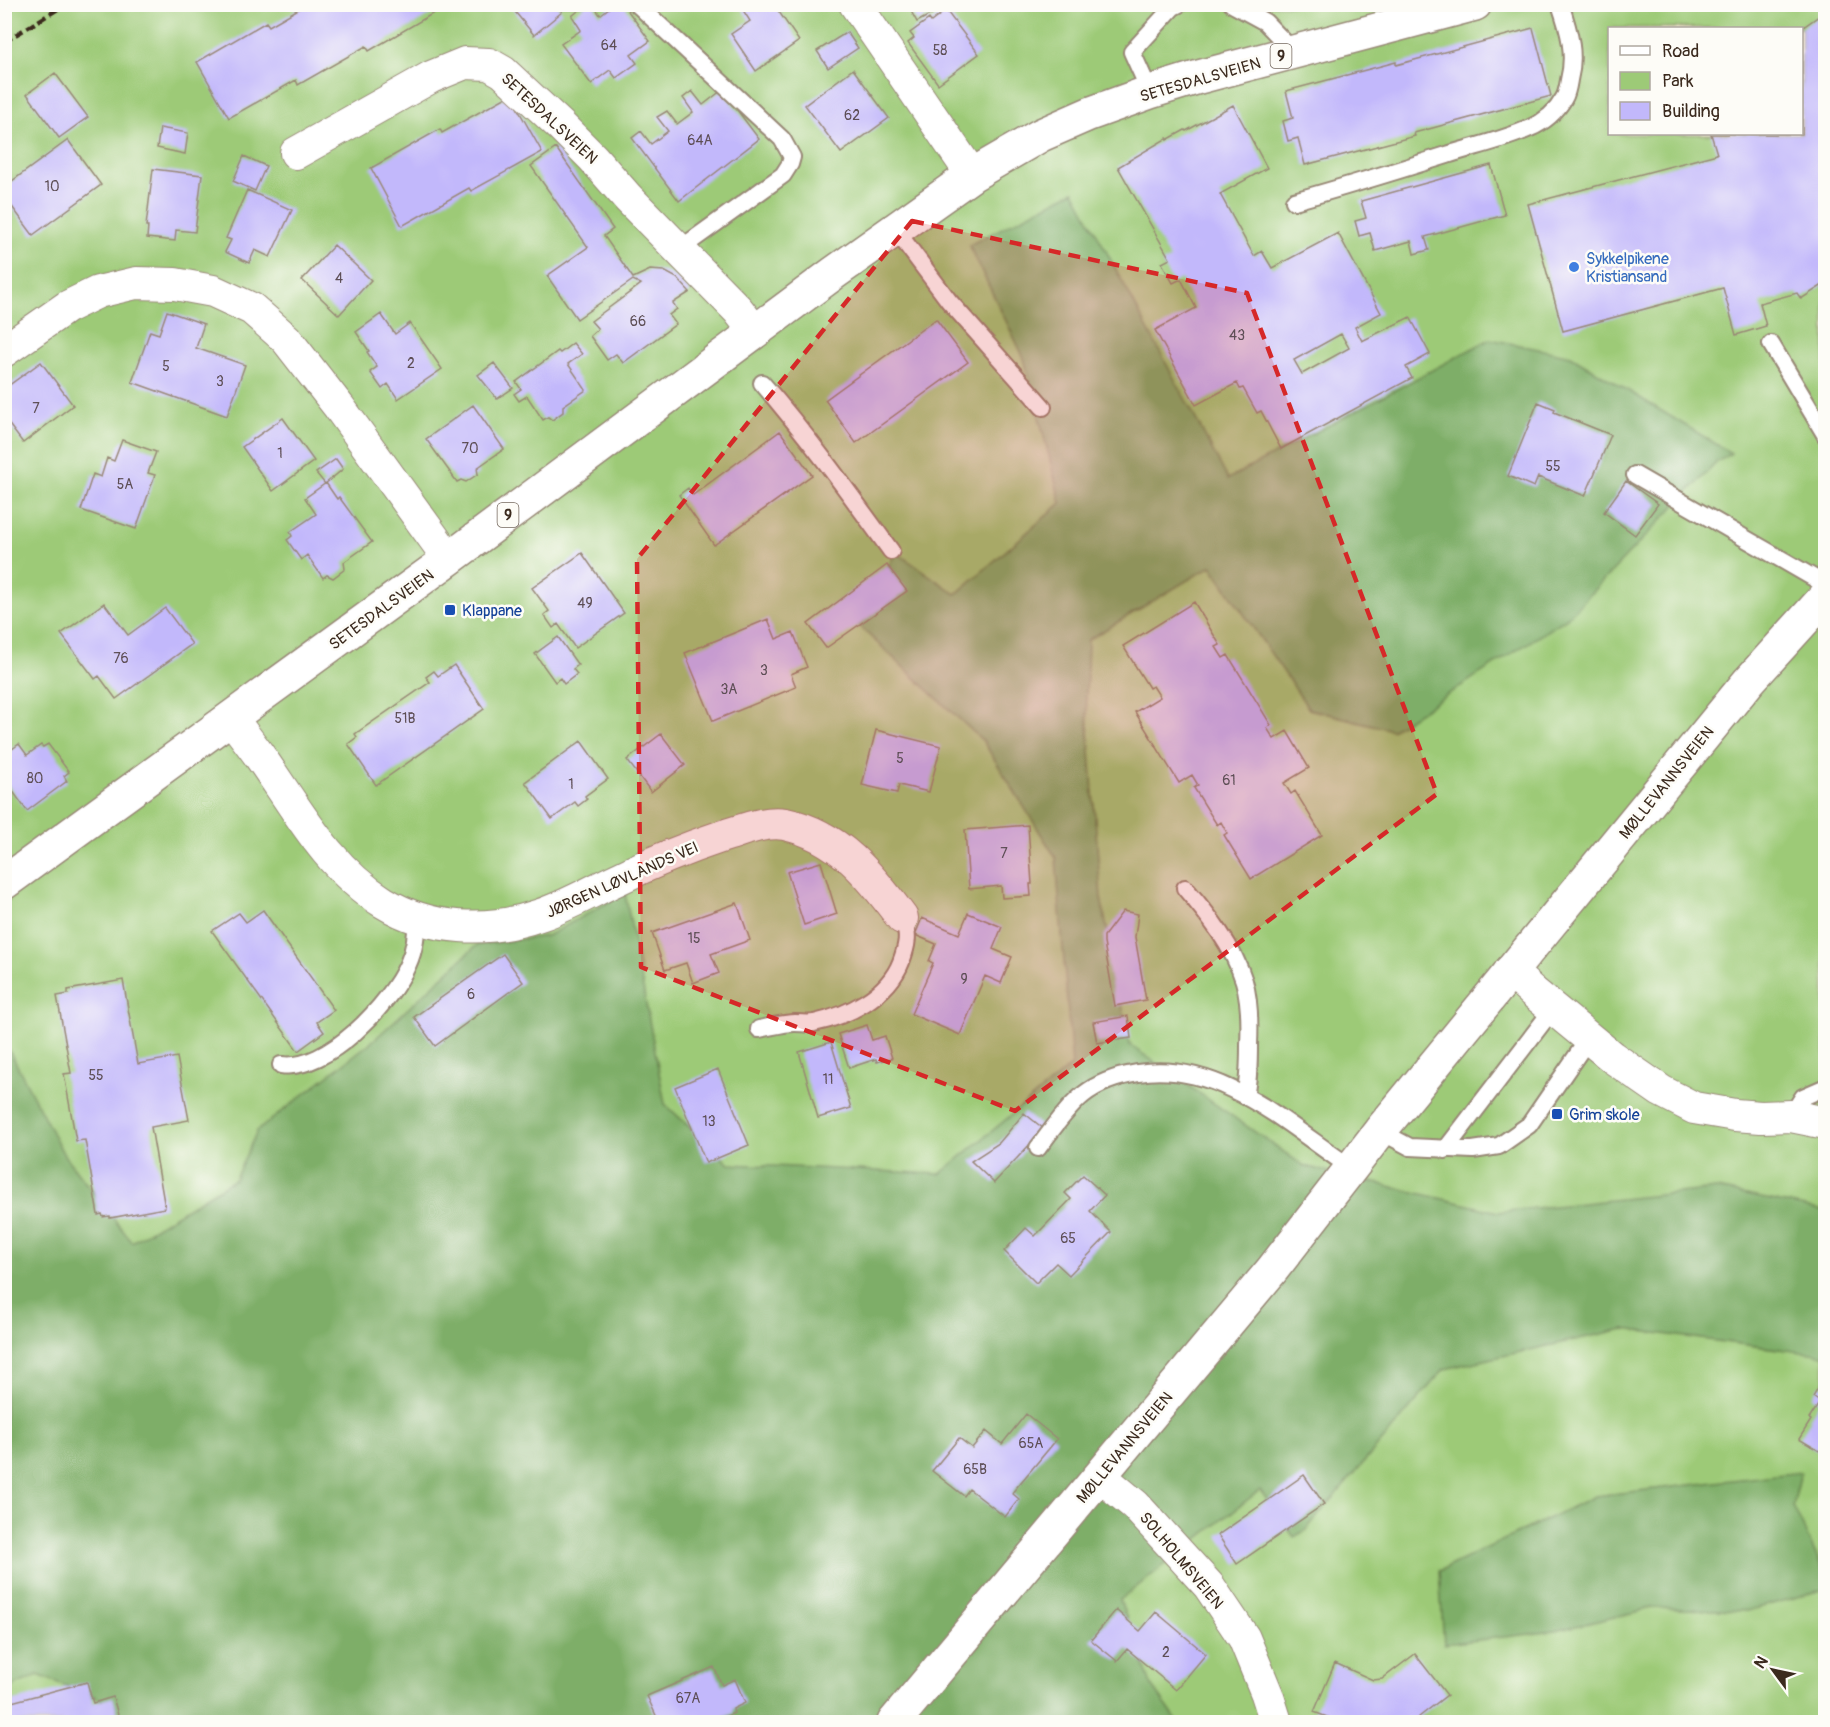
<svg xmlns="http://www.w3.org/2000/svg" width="1830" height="1727" viewBox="0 0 1830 1727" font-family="Pangolin,sans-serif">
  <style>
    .green { fill: #9dca77; stroke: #6c7a4a; stroke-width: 1.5; fill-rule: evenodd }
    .forest { fill: #7eae68; stroke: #5c6c43; stroke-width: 1.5 }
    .building { fill: #c2b8fb; fill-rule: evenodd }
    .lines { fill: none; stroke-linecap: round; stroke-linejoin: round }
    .lane-casing { stroke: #988876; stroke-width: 20 }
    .street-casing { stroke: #988876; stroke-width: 34 }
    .secondary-casing { stroke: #988876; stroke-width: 36 }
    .highway-casing { stroke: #988876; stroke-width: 36 }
    .lane { stroke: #fff; stroke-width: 16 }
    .street { stroke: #fff; stroke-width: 32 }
    .secondary { stroke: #fff; stroke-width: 33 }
    .highway { stroke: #fff; stroke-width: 33 }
    .rail { stroke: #3b2a1e; stroke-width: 4.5; stroke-dasharray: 9 4.5; stroke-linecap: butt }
    .marked { fill: #d62828; fill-opacity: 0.2; stroke: #d62828; stroke-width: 4.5; stroke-dasharray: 12 8; stroke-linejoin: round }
    .shop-dot { fill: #3f7fe0; stroke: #fdfcf7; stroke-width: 2 }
    .transit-dot { fill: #1a4fb4; stroke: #fdfcf7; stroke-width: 2 }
    .labels { text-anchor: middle; stroke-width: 5; stroke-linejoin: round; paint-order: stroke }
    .number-label { font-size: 14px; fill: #5d4e55 }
    .shield { fill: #fdfcf7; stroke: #75695f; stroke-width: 1.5 }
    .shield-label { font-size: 15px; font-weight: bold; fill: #3b2a1e }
    .street-label { font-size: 16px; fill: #3b2a1e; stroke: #fdfcf7 }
    .shop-label { font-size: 16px; fill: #366cbe; stroke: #fdfcf7; text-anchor: start }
    .transit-label { font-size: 16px; fill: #164399; stroke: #fdfcf7; text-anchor: start }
  </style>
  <rect width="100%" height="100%" fill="#fdfcf7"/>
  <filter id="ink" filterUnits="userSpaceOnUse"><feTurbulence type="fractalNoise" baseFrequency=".0167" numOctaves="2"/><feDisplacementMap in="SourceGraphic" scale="12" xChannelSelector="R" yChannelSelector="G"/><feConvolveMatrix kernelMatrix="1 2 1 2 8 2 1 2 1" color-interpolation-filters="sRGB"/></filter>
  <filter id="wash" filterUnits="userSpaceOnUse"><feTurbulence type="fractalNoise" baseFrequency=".008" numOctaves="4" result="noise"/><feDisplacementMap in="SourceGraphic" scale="24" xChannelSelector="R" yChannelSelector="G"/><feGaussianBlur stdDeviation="1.35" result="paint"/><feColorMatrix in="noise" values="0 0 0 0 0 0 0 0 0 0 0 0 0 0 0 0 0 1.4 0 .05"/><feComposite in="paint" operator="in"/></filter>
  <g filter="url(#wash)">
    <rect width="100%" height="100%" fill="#f4e6ce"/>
    <!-- green -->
    <path class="green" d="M5 5H1825V1722H5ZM1610 28H1802V134H1610Z"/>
    <!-- forest -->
    <path class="forest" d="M1074 191 1228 479 1490 339 1571 356 1731 453 1716 463 1567 618 1392 730 1309 709 1211 566 1088 640 1086 697 1101 898 1130 1045 1304 1166 1498 1212 1717 1189 1825 1211V1355L1624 1329 1444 1369 1305 1531 1294 1537 1260 1490 1120 1600 1151 1684 1178 1722H119L115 1705 38 1675 5 1690 4 1051 9 1050 64 1155 132 1242 235 1179 257 1131 375 1039 477 945 547 936 625 893 665 1104 729 1164 940 1174 1072 1065 1056 858 983 741 857 624 896 552 956 594 1061 503 1024 358 969 245Z
      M1801 1472 1793 1506 1825 1574V1589L1747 1611 1652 1608 1555 1631 1444 1644 1439 1571 1595 1496Z"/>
    <g id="blocks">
      <!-- building -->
      <path class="building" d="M307 4H436L439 10 369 51 366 46 298 85 296 80 229 118 197 62 266 22 269 26Z
        M514 4H556L562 12 534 35 511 7Z
        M587 4H593L600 15 614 4H623L650 41 631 55 637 63 616 78 610 70 591 84 561 44 581 30 572 16Z
        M739 4H784L777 9 799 41 756 71 731 34 750 21Z
        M907 4H957L950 9 948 5 917 22Z
        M945 11 948 13 979 54 938 84 908 43 914 38 910 33 929 19 931 22Z
        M1826 11V283L1801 299 1797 293 1760 303 1766 326 1736 335 1723 288 1563 331 1528 204 1717 154 1711 134H1802V28Z
        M1533 28 1551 96 1414 133 1415 136 1305 165 1298 138 1288 141 1283 121 1293 118 1286 91 1396 62V65Z
        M847 32 858 48 828 68 817 51Z
        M853 69 889 118 841 153 805 105Z
        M55 73 88 117 59 138 27 94Z
        M722 90 759 139 679 201 632 138 641 131 651 144 668 131 657 117 667 111 677 124 693 112 683 98 692 91 703 105Z
        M510 95 542 152 471 191 469 188 402 226 371 168 440 129 442 133Z
        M1233 105 1267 168 1220 194 1254 256 1262 251 1272 268 1338 233 1381 313 1355 327 1362 341 1410 317 1430 354 1406 367 1412 378 1281 449 1261 411 1257 413 1243 388 1240 389 1237 383 1196 405 1155 330 1196 308 1181 279 1173 283 1162 263 1170 259 1118 167 1167 138V140L1185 130 1186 131ZM1341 334 1349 348 1302 374 1294 360Z
        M160 128 188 133 185 154 157 148Z
        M68 140 101 185 33 235 4 196V187Z
        M556 148 613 229 604 236 633 278 650 270 664 271 677 278 690 292 673 303 677 309 669 315 676 324 623 363 616 354 607 360 590 336 598 329 591 321 641 284 633 280 577 319 547 276 588 247 531 166Z
        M244 156 266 166 255 191 233 181Z
        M1491 165 1505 215 1425 237 1429 250 1414 254 1411 241 1375 251 1370 233 1359 236 1355 221 1366 218 1361 201Z
        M153 169 202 175 195 232 176 230 175 241 147 238 148 226H146Z
        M247 190 292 210 270 257 255 250 249 263 225 252 231 240 226 238Z
        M334 245 371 280 339 315 302 280Z
        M167 311 204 324 196 348 245 365 227 416 132 382 150 331 159 334Z
        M381 314 395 334 410 323 442 369 398 399 388 384 382 389 370 372 377 367 367 352 369 351 356 332Z
        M936 319 968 362 856 443 825 400Z
        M573 343 582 354 568 364 586 390 563 406V412L552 420 548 417 543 420 527 396 519 401 514 394 521 389 516 382 558 351 560 353Z
        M41 362 73 405 23 443 4 418V389Z
        M494 363 513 388 497 399 478 375Z
        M1538 402 1555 409 1554 412 1611 435 1585 496 1538 477 1534 487 1508 476Z
        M473 405 504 449 477 468 478 474 466 482 461 480 457 482 426 439Z
        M283 418 314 461 273 491 242 447Z
        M780 431 812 475 714 545 679 495 688 488 693 495Z
        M122 440 156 452 148 473 155 475 136 529 81 510 93 474 101 477 107 458 114 461Z
        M336 459 343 469 325 484 316 473Z
        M1626 481 1658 504 1635 535 1604 512Z
        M326 483 337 499 339 497 372 542 344 562 345 569 333 578 327 575 323 578 307 555 301 560 287 540 292 536 290 532 316 514 305 498Z
        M582 553 624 613 575 648 558 624 553 628 544 615 549 611 532 588Z
        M887 565 907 591 826 648 808 624Z
        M1194 602 1220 645 1216 647 1223 658 1228 655 1271 725 1267 728 1274 739 1287 731 1309 768 1284 783 1291 794 1295 791 1322 835 1251 879 1224 835 1227 833 1221 822 1217 825 1194 788 1198 785 1192 775 1179 783 1135 712 1160 697 1153 686 1149 688 1123 646Z
        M104 603 128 635 165 608 192 644 116 699 99 676 95 679 61 634Z
        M768 619 776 639 793 632 807 667 791 674 796 687 713 721 685 653Z
        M558 637 578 665 573 669 577 674 564 684 560 678 555 682 535 654Z
        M454 665 484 709 376 785 348 744 357 737 355 734 430 682 426 677 434 671 438 676Z
        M876 730 941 746 929 792 899 785 897 793 862 785Z
        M661 734 685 765 651 792 627 760Z
        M581 741 608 779 585 796 587 799 578 806 575 802 552 819 525 782Z
        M19 744 27 755 41 745 43 747 48 744 69 772 64 776 67 781 27 811 4 779V771L9 768 4 761V755Z
        M1028 825 1032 884H1030L1031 896 1002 898 1001 886 969 889 965 830Z
        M821 862 837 914 804 925 787 872Z
        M737 903 750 940 711 954 719 973 693 983 686 963 665 970 652 933Z
        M263 910 334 1010 317 1022 324 1032 298 1051 212 931 239 913 246 922Z
        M1123 911 1138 914 1135 937 1146 1000 1115 1006 1104 943V936Z
        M968 913 1002 927 993 949 1012 957 1001 983 985 976 960 1035 911 1014 933 963 929 961 936 944 915 935 922 918 959 934Z
        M503 954 523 982 435 1046 414 1017Z
        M123 980 138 1064 177 1057 189 1120 151 1127 165 1208 110 1218V1216L103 1217 102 1214 98 1215 85 1140 76 1141 64 1074 71 1073 57 996 68 994V990Z
        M1128 1016 1131 1038 1097 1043 1093 1022Z
        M867 1025 872 1040 885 1036 892 1058 877 1062 876 1059 849 1068 838 1034Z
        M831 1042 851 1108 818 1118 799 1052Z
        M718 1069 749 1145 706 1163 675 1087Z
        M1024 1113 1044 1129 994 1183 971 1161 999 1143Z
        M1083 1175 1105 1195 1090 1211 1111 1232 1069 1275 1056 1263 1036 1283 1004 1251 1026 1228 1035 1236 1071 1199 1065 1193Z
        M1826 1382V1455L1799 1439 1811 1420 1809 1419 1820 1402 1813 1397 1820 1385 1823 1387Z
        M1026 1414 1057 1439 1012 1493 1019 1499 1005 1517 969 1489 964 1496 932 1471 959 1438 972 1448 986 1431 1002 1444Z
        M1304 1475 1324 1504 1237 1564 1218 1535Z
        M1116 1610 1140 1631 1156 1612 1206 1654 1176 1690 1127 1649 1117 1661 1091 1640Z
        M1415 1654 1447 1695 1419 1717V1722H1340L1314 1712 1335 1663 1373 1680 1382 1679Z
        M714 1667 722 1685 735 1679 745 1703 733 1709 734 1713 713 1722H659L647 1696Z
        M87 1682 93 1703 113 1697 120 1722H4V1704Z"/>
    </g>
  </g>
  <g filter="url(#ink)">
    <use href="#blocks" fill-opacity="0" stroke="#988876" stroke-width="1.5"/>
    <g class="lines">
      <!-- lane casing -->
      <g class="lane-casing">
        <path id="lane" d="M637 4 782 139 792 157 790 164 783 175 680 249
          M1232 4 1265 22 1294 52
          M1150 92 1132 52 1173 7 1179 4
          M1294 201C1345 187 1396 171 1447 155 1475 146 1504 140 1530 128 1544 122 1557 111 1564 98 1567 93 1568 86 1569 80 1576 54 1569 30 1560 4
          M895 229 949 301 1043 407
          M1771 344 1826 436
          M762 383C808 436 849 493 891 551
          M1635 475 1826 585
          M1185 888C1209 916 1233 946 1244 981 1250 1001 1250 1024 1249 1045 1249 1062 1249 1079 1245 1096
          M759 1029C771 1027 783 1023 795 1023 802 1023 808 1024 814 1023 847 1016 888 996 901 962 907 946 910 934 902 918
          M281 1065C327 1072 391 1003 408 964 415 949 416 934 417 919
          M1791 1116 1803 1097 1826 1087
          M1380 1131 1410 1147 1473 1150 1499 1146 1529 1125 1589 1038
          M1038 1148C1052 1130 1065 1110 1083 1095 1098 1083 1119 1076 1138 1073 1220 1060 1287 1125 1350 1167
          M1445 1150 1553 1009"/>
      </g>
      <!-- street casing -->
      <g class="street-casing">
        <path id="street" d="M855 4 972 175
          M296 153 431 77 465 63 489 64 503 72 561 126 593 158 628 198 738 310 755 332
          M4 351 67 307 98 292 136 283 175 284 213 291 252 309 286 339 339 407 449 559
          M231 718C241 731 251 744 261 758 297 809 328 868 383 902 430 931 489 933 540 915 567 906 592 891 618 879 652 862 687 848 723 836 741 831 766 820 785 824 839 835 871 876 902 918
          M1510 971 1533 992 1612 1057 1661 1091 1694 1108 1735 1115 1761 1117 1791 1116 1826 1123
          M1100 1476 1135 1505 1209 1586 1244 1638 1267 1694 1276 1722"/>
      </g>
      <!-- secondary casing -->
      <g class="secondary-casing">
        <path id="secondary" d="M894 1722 1272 1270 1380 1131 1749 681 1826 596"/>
      </g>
      <!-- highway casing -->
      <g class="highway-casing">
        <path id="highway" d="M4 883 449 559 834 273 972 175 1041 135 1089 114 1150 92 1199 77 1475 4"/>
      </g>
      <!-- lane -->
      <use href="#lane" class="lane"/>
      <!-- street -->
      <use href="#street" class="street"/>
      <!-- secondary -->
      <use href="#secondary" class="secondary"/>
      <!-- highway -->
      <use href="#highway" class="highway"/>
      <!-- rail -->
      <path class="rail" d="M4 13 18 4
        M4 42 66 4"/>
    </g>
  </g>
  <!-- marked area -->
  <path class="marked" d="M912 221 1247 293 1437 794 1015 1111 641 967 637 559Z"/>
  <!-- markers -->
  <circle class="shop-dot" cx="1574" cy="267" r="6"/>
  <g class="transit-dot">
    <rect x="444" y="604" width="12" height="12" rx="3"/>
    <rect x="1551" y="1108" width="12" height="12" rx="3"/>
  </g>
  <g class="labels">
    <!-- number labels -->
    <g class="number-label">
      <text x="609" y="50">64</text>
      <text x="940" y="55">58</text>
      <text x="852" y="120">62</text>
      <text x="700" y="145">64A</text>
      <text x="52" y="191">10</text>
      <text x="339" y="283">4</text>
      <text x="638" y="326">66</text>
      <text x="1237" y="340">43</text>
      <text x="411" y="368">2</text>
      <text x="166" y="371">5</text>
      <text x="220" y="386">3</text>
      <text x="36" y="413">7</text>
      <text x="470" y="453">70</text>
      <text x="280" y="458">1</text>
      <text x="1553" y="471">55</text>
      <text x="125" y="489">5A</text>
      <text x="585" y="608">49</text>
      <text x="121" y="663">76</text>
      <text x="764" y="675">3</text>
      <text x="729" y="694">3A</text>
      <text x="405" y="723">51B</text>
      <text x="900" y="763">5</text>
      <text x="35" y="783">80</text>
      <text x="1229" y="785">61</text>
      <text x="571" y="789">1</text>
      <text x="1004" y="858">7</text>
      <text x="694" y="943">15</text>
      <text x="964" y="984">9</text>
      <text x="471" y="999">6</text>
      <text x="96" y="1080">55</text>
      <text x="828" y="1084">11</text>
      <text x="709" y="1126">13</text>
      <text x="1068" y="1243">65</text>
      <text x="1031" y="1448">65A</text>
      <text x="975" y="1474">65B</text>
      <text x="1166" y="1657">2</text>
      <text x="688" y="1703">67A</text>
    </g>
    <!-- shield labels -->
    <g class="shield">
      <rect x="1270.5" y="44" width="21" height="24" rx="4.5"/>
      <rect x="497.5" y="503" width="21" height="24" rx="4.5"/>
    </g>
    <g class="shield-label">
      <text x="1281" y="61">9</text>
      <text x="508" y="520">9</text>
    </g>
    <!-- street labels -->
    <g class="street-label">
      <text transform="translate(1200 79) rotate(-16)" y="6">SETESDALSVEIEN</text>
      <text transform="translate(550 118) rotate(43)" y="6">SETESDALSVEIEN</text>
      <text transform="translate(381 609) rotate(-36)" y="6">SETESDALSVEIEN</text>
      <text transform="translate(1666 782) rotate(-51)" y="6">MØLLEVANNSVEIEN</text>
      <text transform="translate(622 879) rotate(-24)" y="6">JØRGEN LØVLANDS VEI</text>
      <text transform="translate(1124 1447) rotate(-50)" y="6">MØLLEVANNSVEIEN</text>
      <text transform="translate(1182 1560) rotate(50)" y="6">SOLHOLMSVEIEN</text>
    </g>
    <!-- shop labels -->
    <g class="shop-label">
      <text x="1586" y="264">Sykkelpikene<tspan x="1586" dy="18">Kristiansand</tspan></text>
    </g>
    <!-- transit labels -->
    <g class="transit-label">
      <text x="462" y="616">Klappane</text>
      <text x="1569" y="1120">Grim skole</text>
    </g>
  </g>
  <!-- margin -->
  <rect width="1830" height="1727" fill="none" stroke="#fdfcf7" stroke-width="24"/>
  <!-- legend -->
  <rect x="1608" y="27" width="195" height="108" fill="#fdfcf7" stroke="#afa8a0" stroke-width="1.5"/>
  <rect x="1620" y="46" width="30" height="9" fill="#ffffff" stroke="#afa8a0" stroke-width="1.5"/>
  <text x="1662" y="57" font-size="18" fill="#3b2a1e">Road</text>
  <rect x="1620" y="72" width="30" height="18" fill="#9dca77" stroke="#afa8a0" stroke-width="1.5"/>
  <text x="1662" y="87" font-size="18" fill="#3b2a1e">Park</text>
  <rect x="1620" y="102" width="30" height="18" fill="#c2b8fb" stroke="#afa8a0" stroke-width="1.5"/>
  <text x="1662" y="117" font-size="18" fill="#3b2a1e">Building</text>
  <!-- north arrow -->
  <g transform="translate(1773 1670) rotate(303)" stroke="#fdfcf7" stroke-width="4.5" paint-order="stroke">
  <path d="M0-4.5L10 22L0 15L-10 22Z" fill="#3b2a1e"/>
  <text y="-9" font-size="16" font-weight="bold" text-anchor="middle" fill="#3b2a1e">N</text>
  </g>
</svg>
